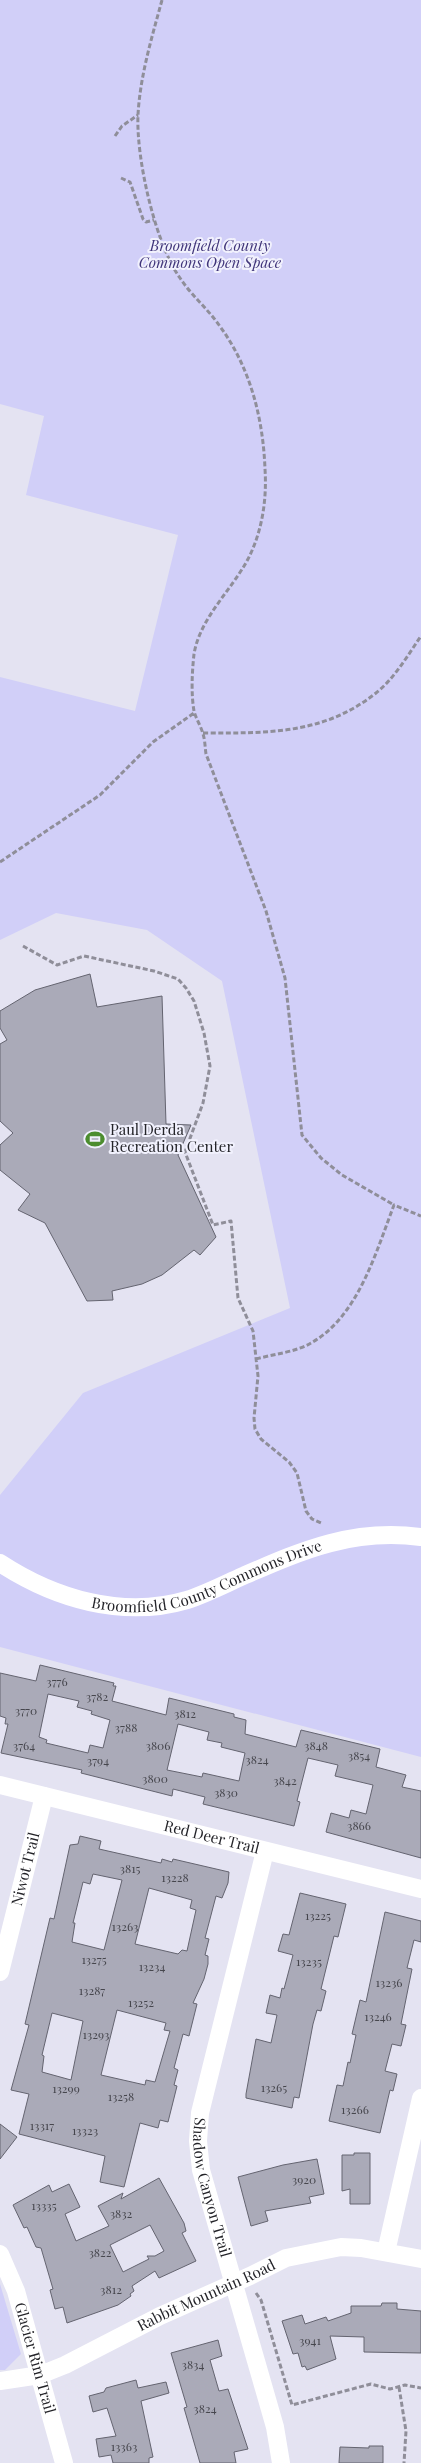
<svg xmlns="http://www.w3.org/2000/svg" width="421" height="2463" viewBox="0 0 421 2463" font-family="'Playfair Display',serif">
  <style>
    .green { fill: #d1cff8 }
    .building { fill: #aaaab8; stroke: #646470; fill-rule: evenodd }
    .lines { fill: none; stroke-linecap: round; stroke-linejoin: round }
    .path { stroke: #8f8e99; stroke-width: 3; stroke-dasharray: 5 2.5; stroke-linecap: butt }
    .street { stroke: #fff; stroke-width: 18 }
    .labels { text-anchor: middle; stroke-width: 4; stroke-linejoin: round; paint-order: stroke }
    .number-label { font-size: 12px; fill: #46464d }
    .park-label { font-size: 15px; font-style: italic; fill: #40357a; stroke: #f1f1fd }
    .poi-label { font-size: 15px; fill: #242429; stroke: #f1f1fd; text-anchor: start }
    .street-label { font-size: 15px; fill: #242429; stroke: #f1f1fd }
  </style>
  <rect width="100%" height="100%" fill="#e4e3f2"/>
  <!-- green -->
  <path class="green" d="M0 0H421V1757L0 1647V1495L83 1393 290 1308 222 981 147 930 56 913 0 940V677L135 711 178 535 26 495 44 416 0 404Z
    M0 2284 21 2354 5 2370H0Z"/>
  <!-- building -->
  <path class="building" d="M90 974 97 1007 162 996 166 1124 191 1125 178 1155 216 1237 200 1255 194 1250 162 1275 142 1284 112 1291 113 1300 87 1301 45 1223 18 1210 30 1194 0 1170V1145L13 1133 0 1121V1044L7 1040 0 1028V1011L35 990Z
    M40 1665 114 1683 113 1686H116L112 1701 166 1715 169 1698 234 1714V1717L246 1720 245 1734 296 1747 301 1730 380 1749 376 1767 406 1775 402 1787 421 1791V1858L326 1832 331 1813 349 1818 351 1810 366 1814 373 1785 335 1776 338 1765 308 1758 297 1801 300 1802 294 1826 203 1804 205 1797 173 1789 172 1796 81 1773 82 1770 1 1753 8 1724H5L6 1718 0 1716V1673L36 1681ZM48 1694 79 1701 77 1707 92 1711 91 1714 110 1720 103 1748 90 1745 88 1753 46 1743 47 1740 39 1737ZM178 1724 209 1732 207 1740 222 1743 221 1747 245 1753 239 1781 203 1773 202 1777 167 1770Z
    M80 1836 101 1841 99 1849 161 1863 162 1859 172 1862 173 1859 229 1872 228 1883 222 1898 216 1896 205 1938 209 1939 205 1955 208 1956V1964L204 1979 193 2003 197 2004 189 2036 183 2034 174 2068 178 2070 174 2085 177 2086 168 2122 160 2120 158 2128 140 2123 124 2187 100 2182 105 2156 19 2134 29 2094 11 2090 29 2025 25 2024 50 1918 54 1919 70 1845 78 1844ZM93 1874 122 1880 104 1950 72 1942 75 1923H73L83 1882 90 1884ZM149 1888 192 1900 190 1908 196 1910 187 1951 182 1950 178 1954 135 1944ZM117 2010 166 2023 164 2030 170 2031 155 2082 146 2080 145 2085 101 2075ZM52 2013 83 2021 71 2080 42 2072 44 2056 42 2055Z
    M300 1893 346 1904 338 1937 334 1936 321 1989 326 1991 321 2011 317 2010 313 2024 299 2098 294 2097 292 2108 246 2098V2094L256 2039 271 2043 277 2015 266 2013 270 1995 280 1998 282 1988 284 1989 293 1955 278 1951 283 1934 289 1935Z
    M385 1912 421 1921V1942L414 1940 407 1968 412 1969 401 2024 406 2025 401 2046 392 2044 385 2071 397 2074 393 2091 390 2090 380 2133 329 2121 337 2085 343 2086 348 2062 350 2063 356 2035 352 2034 360 2000 366 2002Z
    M0 2124 17 2137 0 2159Z
    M354 2153H370V2204H350V2189L342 2191V2155H354Z
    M317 2159 324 2194 309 2197 311 2203 265 2211 268 2221 251 2226 238 2177 283 2165Z
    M159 2178 184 2223 186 2231 182 2233 196 2261 159 2278 155 2271 132 2286 134 2291 130 2294 131 2296 118 2305 67 2323 63 2307 55 2309 50 2290 53 2289 41 2248 36 2247 27 2227 24 2228 13 2205 49 2185 52 2192 69 2184 80 2207 65 2214 76 2241 109 2226 98 2206 123 2193 121 2199ZM150 2225 164 2251 155 2256H147L149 2259 123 2272 110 2245Z
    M382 2303H397V2309L421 2311V2353L364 2352V2337L330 2336 336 2359 307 2370 305 2366 302 2367 298 2353 293 2354 282 2321 302 2315 305 2324 326 2317 328 2321 351 2313V2306H381Z
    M218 2340 222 2356 210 2360 219 2391 228 2389 248 2449 234 2452 236 2463H200L184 2408 187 2407 171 2353Z
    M136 2380 138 2388 166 2382 169 2393 141 2401 153 2457 149 2458V2463H113L111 2455 99 2457 96 2439 116 2436 107 2408 93 2412 89 2396 104 2392 106 2388Z
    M369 2446H383V2463H339L340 2447 369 2448Z"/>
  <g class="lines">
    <!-- path -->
    <path class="path" d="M162 0C152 37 140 76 138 115 136 158 155 243 180 278 191 295 207 308 219 325 250 367 263 417 265 469 267 500 262 532 248 559 231 591 200 618 194 654 192 672 191 694 194 711 196 719 201 726 203 734 205 740 205 747 206 754L266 911 285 978 302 1135 321 1158 342 1175 394 1205
      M115 136 122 126 138 115
      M121 178 130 182 143 219 146 222 154 220
      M203 733C267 733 323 735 376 693 394 679 408 655 421 636
      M0 862 100 795 153 742 194 713
      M23 946 57 965 84 956 154 971 178 979 186 988 194 1001 204 1033 210 1066 203 1103 185 1152 213 1225 231 1221 238 1298 253 1331 258 1376 254 1418 255 1429 261 1439 289 1462 297 1473 306 1511 312 1519 321 1523
      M256 1359C274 1354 296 1352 311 1343 358 1317 376 1252 394 1205L421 1216
      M256 2293 261 2300 292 2405 371 2384 390 2389 405 2385 421 2388
      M399 2387 406 2431 404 2463"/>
    <!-- street -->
    <g class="street">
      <path id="s1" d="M0 1563C55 1599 123 1619 187 1600 206 1594 225 1584 243 1576 303 1550 353 1528 421 1537"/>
      <path id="s2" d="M0 1785 421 1889"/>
      <path id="s3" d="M265 1851 200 2113 198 2141 201 2170 275 2427 281 2463"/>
      <path id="s4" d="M0 1972 44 1796"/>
      <path d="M386 2252 421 2098"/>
      <path id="s5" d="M0 2254 16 2291 64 2463"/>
      <path id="s6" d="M0 2381 40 2375 65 2365 160 2316 250 2276 286 2258 341 2247 361 2248 421 2259"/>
    </g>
  </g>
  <!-- icons -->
  <defs>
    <g id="stadium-bare" transform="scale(1.5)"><path d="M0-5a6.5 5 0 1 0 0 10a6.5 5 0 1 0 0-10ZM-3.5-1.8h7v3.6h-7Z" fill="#4c8d2f" stroke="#f1f1fd" stroke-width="2.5" paint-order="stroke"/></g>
  </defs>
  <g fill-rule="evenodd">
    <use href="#stadium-bare" x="95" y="1139"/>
  </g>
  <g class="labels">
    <!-- number labels -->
    <g class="number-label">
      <text x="57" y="1686">3776</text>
      <text x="97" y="1701">3782</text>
      <text x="26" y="1715">3770</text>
      <text x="185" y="1718">3812</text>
      <text x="126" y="1732">3788</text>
      <text x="24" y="1750">3764</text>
      <text x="158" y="1750">3806</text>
      <text x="316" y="1750">3848</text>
      <text x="359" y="1760">3854</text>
      <text x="257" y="1764">3824</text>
      <text x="98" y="1765">3794</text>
      <text x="155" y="1783">3800</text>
      <text x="285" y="1785">3842</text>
      <text x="226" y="1797">3830</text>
      <text x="359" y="1830">3866</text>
      <text x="130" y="1873">3815</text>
      <text x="175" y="1882">13228</text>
      <text x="318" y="1920">13225</text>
      <text x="125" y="1931">13263</text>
      <text x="94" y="1964">13275</text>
      <text x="309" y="1966">13235</text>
      <text x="152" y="1971">13234</text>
      <text x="389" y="1987">13236</text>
      <text x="92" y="1995">13287</text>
      <text x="141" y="2007">13252</text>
      <text x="378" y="2021">13246</text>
      <text x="96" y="2039">13293</text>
      <text x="274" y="2092">13265</text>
      <text x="66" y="2093">13299</text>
      <text x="121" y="2101">13258</text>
      <text x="355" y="2114">13266</text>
      <text x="42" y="2130">13317</text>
      <text x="85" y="2135">13323</text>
      <text x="304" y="2184">3920</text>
      <text x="44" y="2210">13335</text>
      <text x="121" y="2218">3832</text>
      <text x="100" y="2257">3822</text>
      <text x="111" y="2294">3812</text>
      <text x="310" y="2345">3941</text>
      <text x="193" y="2369">3834</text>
      <text x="205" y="2413">3824</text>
      <text x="124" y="2451">13363</text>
    </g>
    <!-- park labels -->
    <g class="park-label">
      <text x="210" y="251">Broomfield County<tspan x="210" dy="17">Commons Open Space</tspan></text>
    </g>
    <!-- poi labels -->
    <g class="poi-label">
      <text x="110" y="1135">Paul Derda<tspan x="110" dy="17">Recreation Center</tspan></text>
    </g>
    <!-- street labels -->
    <g class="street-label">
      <text dy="5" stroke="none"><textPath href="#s1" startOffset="221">Broomfield County Commons Drive</textPath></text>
      <text dy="5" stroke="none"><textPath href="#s2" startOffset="218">Red Deer Trail</textPath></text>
      <text dy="5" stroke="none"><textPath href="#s4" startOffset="106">Niwot Trail</textPath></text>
      <text dy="5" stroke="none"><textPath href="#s3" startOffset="346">Shadow Canyon Trail</textPath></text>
      <text dy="5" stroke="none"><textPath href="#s6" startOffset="225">Rabbit Mountain Road</textPath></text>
      <text dy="5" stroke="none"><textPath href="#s5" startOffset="110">Glacier Rim Trail</textPath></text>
    </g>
  </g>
</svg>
